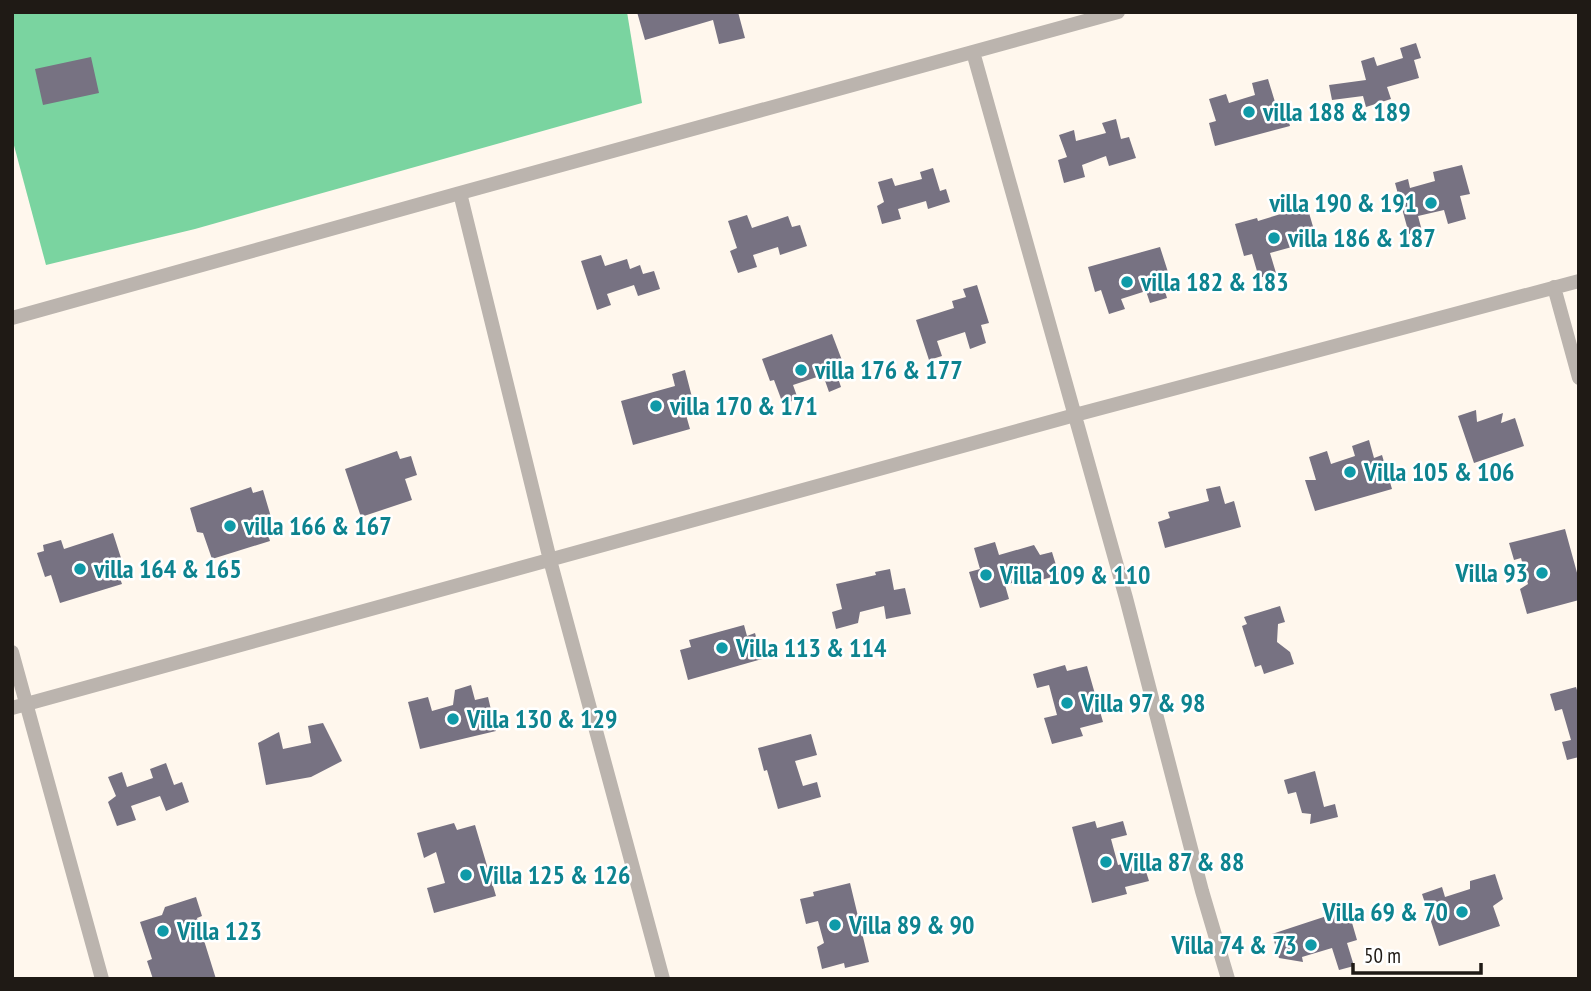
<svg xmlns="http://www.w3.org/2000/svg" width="1591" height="991" viewBox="0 0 1591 991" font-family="'PT Sans Narrow',sans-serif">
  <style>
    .forest { fill: #7ad4a0 }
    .building { fill: #777282 }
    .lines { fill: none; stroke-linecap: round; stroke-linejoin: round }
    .street { stroke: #bbb4ae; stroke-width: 14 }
    .culture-dot { fill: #0f9aa8; stroke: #fff; stroke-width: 2.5 }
    .labels { text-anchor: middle; stroke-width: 5; stroke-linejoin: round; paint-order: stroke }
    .culture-label { font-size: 26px; font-weight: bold; fill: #0d838f; stroke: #fff; text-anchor: start }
  </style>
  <rect width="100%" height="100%" fill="#fff7ed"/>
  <!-- forest -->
  <path class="forest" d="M12 12H627L642 103 195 229 46 265 12 138Z"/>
  <!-- building -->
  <path class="building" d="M637 12H738L745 38 719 44 713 20 645 40Z
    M1416 43 1421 58 1414 60 1419 78 1387 87 1391 99 1366 107 1363 96 1332 100 1329 85 1366 80 1361 61 1374 57 1377 66 1403 58 1400 48Z
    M91 57 99 93 43 105 35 69Z
    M1268 79 1275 102H1283L1290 126 1215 146 1209 123 1216 121 1209 99 1226 94 1229 103 1255 95 1252 83Z
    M1116 119 1121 139 1129 137 1136 158 1109 166 1106 156 1082 165 1085 177 1064 183 1058 160 1067 157 1059 135 1074 130 1076 141 1106 133 1102 123Z
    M1462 165 1470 194 1460 196 1466 219 1448 224 1444 210 1418 216 1422 231 1409 234 1395 183 1408 179 1410 188 1435 181 1433 172Z
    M933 168 940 191 946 189 950 202 928 209 926 201 898 209 901 219 882 224 877 206 884 202 878 182 892 178 895 186 922 179 920 172Z
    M1307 206 1314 230 1307 232 1310 242 1270 253 1276 273 1259 278 1252 254 1244 256 1235 224 1257 218 1258 221Z
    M747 215 752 228 788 216 792 227 800 225 807 246 780 255 778 247 753 255 757 267 738 273 730 251 737 248 728 221Z
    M1160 247 1168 272 1160 275 1167 298 1150 303 1146 291 1121 299 1125 309 1109 314 1101 290 1095 292 1088 267Z
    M601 255 605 266 627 259 630 269 640 265 643 274 654 271 660 289 638 296 634 285 607 294 611 305 597 310 581 261Z
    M977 285 989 323 981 325 986 343 970 349 965 332 937 341 942 356 929 360 916 320 954 308 952 301 966 297 963 289Z
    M832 334 843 363 834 366 841 387 829 392 823 375 793 385 798 399 783 404 774 380 770 381 762 359Z
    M685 370 694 405 684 408 690 429 633 445 621 401 675 386 672 374Z
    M1476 410 1477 422 1503 413 1501 423 1515 418 1524 446 1474 463 1458 416Z
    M1369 440 1374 458 1382 455 1392 489 1315 511 1305 480H1316L1309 457 1327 451 1331 464 1355 456 1352 446Z
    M397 451 400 459 411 456 417 475 405 479 412 500 361 517 345 469Z
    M1220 486 1225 504 1234 501 1241 527 1165 548 1158 522 1170 518 1168 512 1209 501 1206 489Z
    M251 487 253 493 263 490 271 517 263 519 270 541 212 559 203 533 197 532 190 508Z
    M1565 529 1579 580V600L1527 614 1520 589 1528 584 1521 558 1514 560 1509 543Z
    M113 533 121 558 115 564 122 584 60 603 51 575 45 577 37 553 44 551 43 545 61 540 64 549Z
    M995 542 999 555 1034 545 1040 555 1052 552 1059 575 1041 580 1040 575 1005 585 1009 599 980 608 969 572 980 569 974 548Z
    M890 569 894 590 905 588 911 614 886 619 884 606 860 612 858 623 836 629 832 612 842 609 836 584 876 575 875 572Z
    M1280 606 1285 622 1278 624 1277 642 1290 652 1294 664 1264 674 1261 665 1255 667 1242 626 1247 624 1244 617Z
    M744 625 747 636 755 633 762 659 688 680 680 650 691 647 689 640Z
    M1065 665 1067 671 1087 666 1103 722 1080 728 1083 736 1052 744 1044 718 1057 715 1049 685 1037 688 1033 674Z
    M471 685 475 700 488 697 496 731 420 749 408 702 428 697 432 711 453 705 455 690Z
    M1576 687 1579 696V757L1567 760 1562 742 1571 740 1562 709 1555 711 1550 694Z
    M323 723 342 761 311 777 266 785 258 743 279 732 283 749 311 743 308 726Z
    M811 734 817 755 795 761 803 786 817 782 821 797 778 809 767 770 764 771 758 748Z
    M166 763 174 785 182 782 189 802 166 811 160 796 131 806 136 820 117 826 108 802 116 796 108 777 122 772 127 787 153 778 150 769Z
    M1315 771 1324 807 1335 804 1338 817 1310 824 1311 814 1302 813 1296 792 1288 794 1284 780Z
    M1095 821 1097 828 1123 821 1127 835 1111 839 1118 865 1142 859 1149 881 1125 887 1127 894 1092 903 1072 827Z
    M454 823 457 830 475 825 496 896 434 913 427 888 445 883 436 852 424 858 417 833Z
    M1495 874 1503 899 1493 906 1500 926 1439 946 1422 894 1442 887 1445 897 1470 889V881Z
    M850 883 869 962 845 968 844 963 822 969 817 947 824 943 818 921 806 924 800 899 814 896 813 892Z
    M196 897 202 916 197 918 216 979H153L147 961 152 959 140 922 162 915 165 907Z
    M1348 909 1357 940 1347 943 1354 966 1339 970 1332 948 1302 957 1303 962 1279 958 1272 934Z"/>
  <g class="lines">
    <!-- street -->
    <path class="street" d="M973 52 1126 598 1202 891 1228 979
      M460 193 550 560 663 979
      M1554 287 1579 378
      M12 318 460 193 1118 12
      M12 652 102 979
      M12 708 1075 415 1579 281"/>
  </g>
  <!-- markers -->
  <g class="culture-dot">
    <circle cx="1249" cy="112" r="7"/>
    <circle cx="1431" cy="203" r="7"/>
    <circle cx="1274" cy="238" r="7"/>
    <circle cx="1127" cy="282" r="7"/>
    <circle cx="801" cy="370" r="7"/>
    <circle cx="656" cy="406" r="7"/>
    <circle cx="1350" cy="472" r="7"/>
    <circle cx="230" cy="526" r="7"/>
    <circle cx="80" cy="569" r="7"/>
    <circle cx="1542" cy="573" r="7"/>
    <circle cx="986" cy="575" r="7"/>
    <circle cx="722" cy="648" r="7"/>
    <circle cx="1067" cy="703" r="7"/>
    <circle cx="453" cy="719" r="7"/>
    <circle cx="1106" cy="862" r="7"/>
    <circle cx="466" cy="875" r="7"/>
    <circle cx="1462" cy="912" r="7"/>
    <circle cx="835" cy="925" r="7"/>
    <circle cx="163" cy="931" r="7"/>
    <circle cx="1311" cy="945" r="7"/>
  </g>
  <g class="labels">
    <!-- culture labels -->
    <g class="culture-label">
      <text x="1263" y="121">villa 188 &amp; 189</text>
      <text x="1417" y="212" text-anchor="end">villa 190 &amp; 191</text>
      <text x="1288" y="247">villa 186 &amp; 187</text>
      <text x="1141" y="291">villa 182 &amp; 183</text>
      <text x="815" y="379">villa 176 &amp; 177</text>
      <text x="670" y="415">villa 170 &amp; 171</text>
      <text x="1364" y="481">Villa 105 &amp; 106</text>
      <text x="244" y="535">villa 166 &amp; 167</text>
      <text x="94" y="578">villa 164 &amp; 165</text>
      <text x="1528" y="582" text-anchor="end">Villa 93</text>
      <text x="1000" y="584">Villa 109 &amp; 110</text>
      <text x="736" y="657">Villa 113 &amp; 114</text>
      <text x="1081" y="712">Villa 97 &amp; 98</text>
      <text x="467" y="728">Villa 130 &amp; 129</text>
      <text x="1120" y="871">Villa 87 &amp; 88</text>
      <text x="480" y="884">Villa 125 &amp; 126</text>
      <text x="1448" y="921" text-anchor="end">Villa 69 &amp; 70</text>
      <text x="849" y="934">Villa 89 &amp; 90</text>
      <text x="177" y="940">Villa 123</text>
      <text x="1297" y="954" text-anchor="end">Villa 74 &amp; 73</text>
    </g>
  </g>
  <!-- border -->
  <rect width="1591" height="991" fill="none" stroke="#1f1a15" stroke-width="28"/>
  <!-- scale -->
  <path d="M1353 963v10h128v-10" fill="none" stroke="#1f1a15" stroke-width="3.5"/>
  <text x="1364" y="963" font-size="21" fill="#1f1a15" stroke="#ffffff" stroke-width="5" paint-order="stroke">50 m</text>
</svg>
